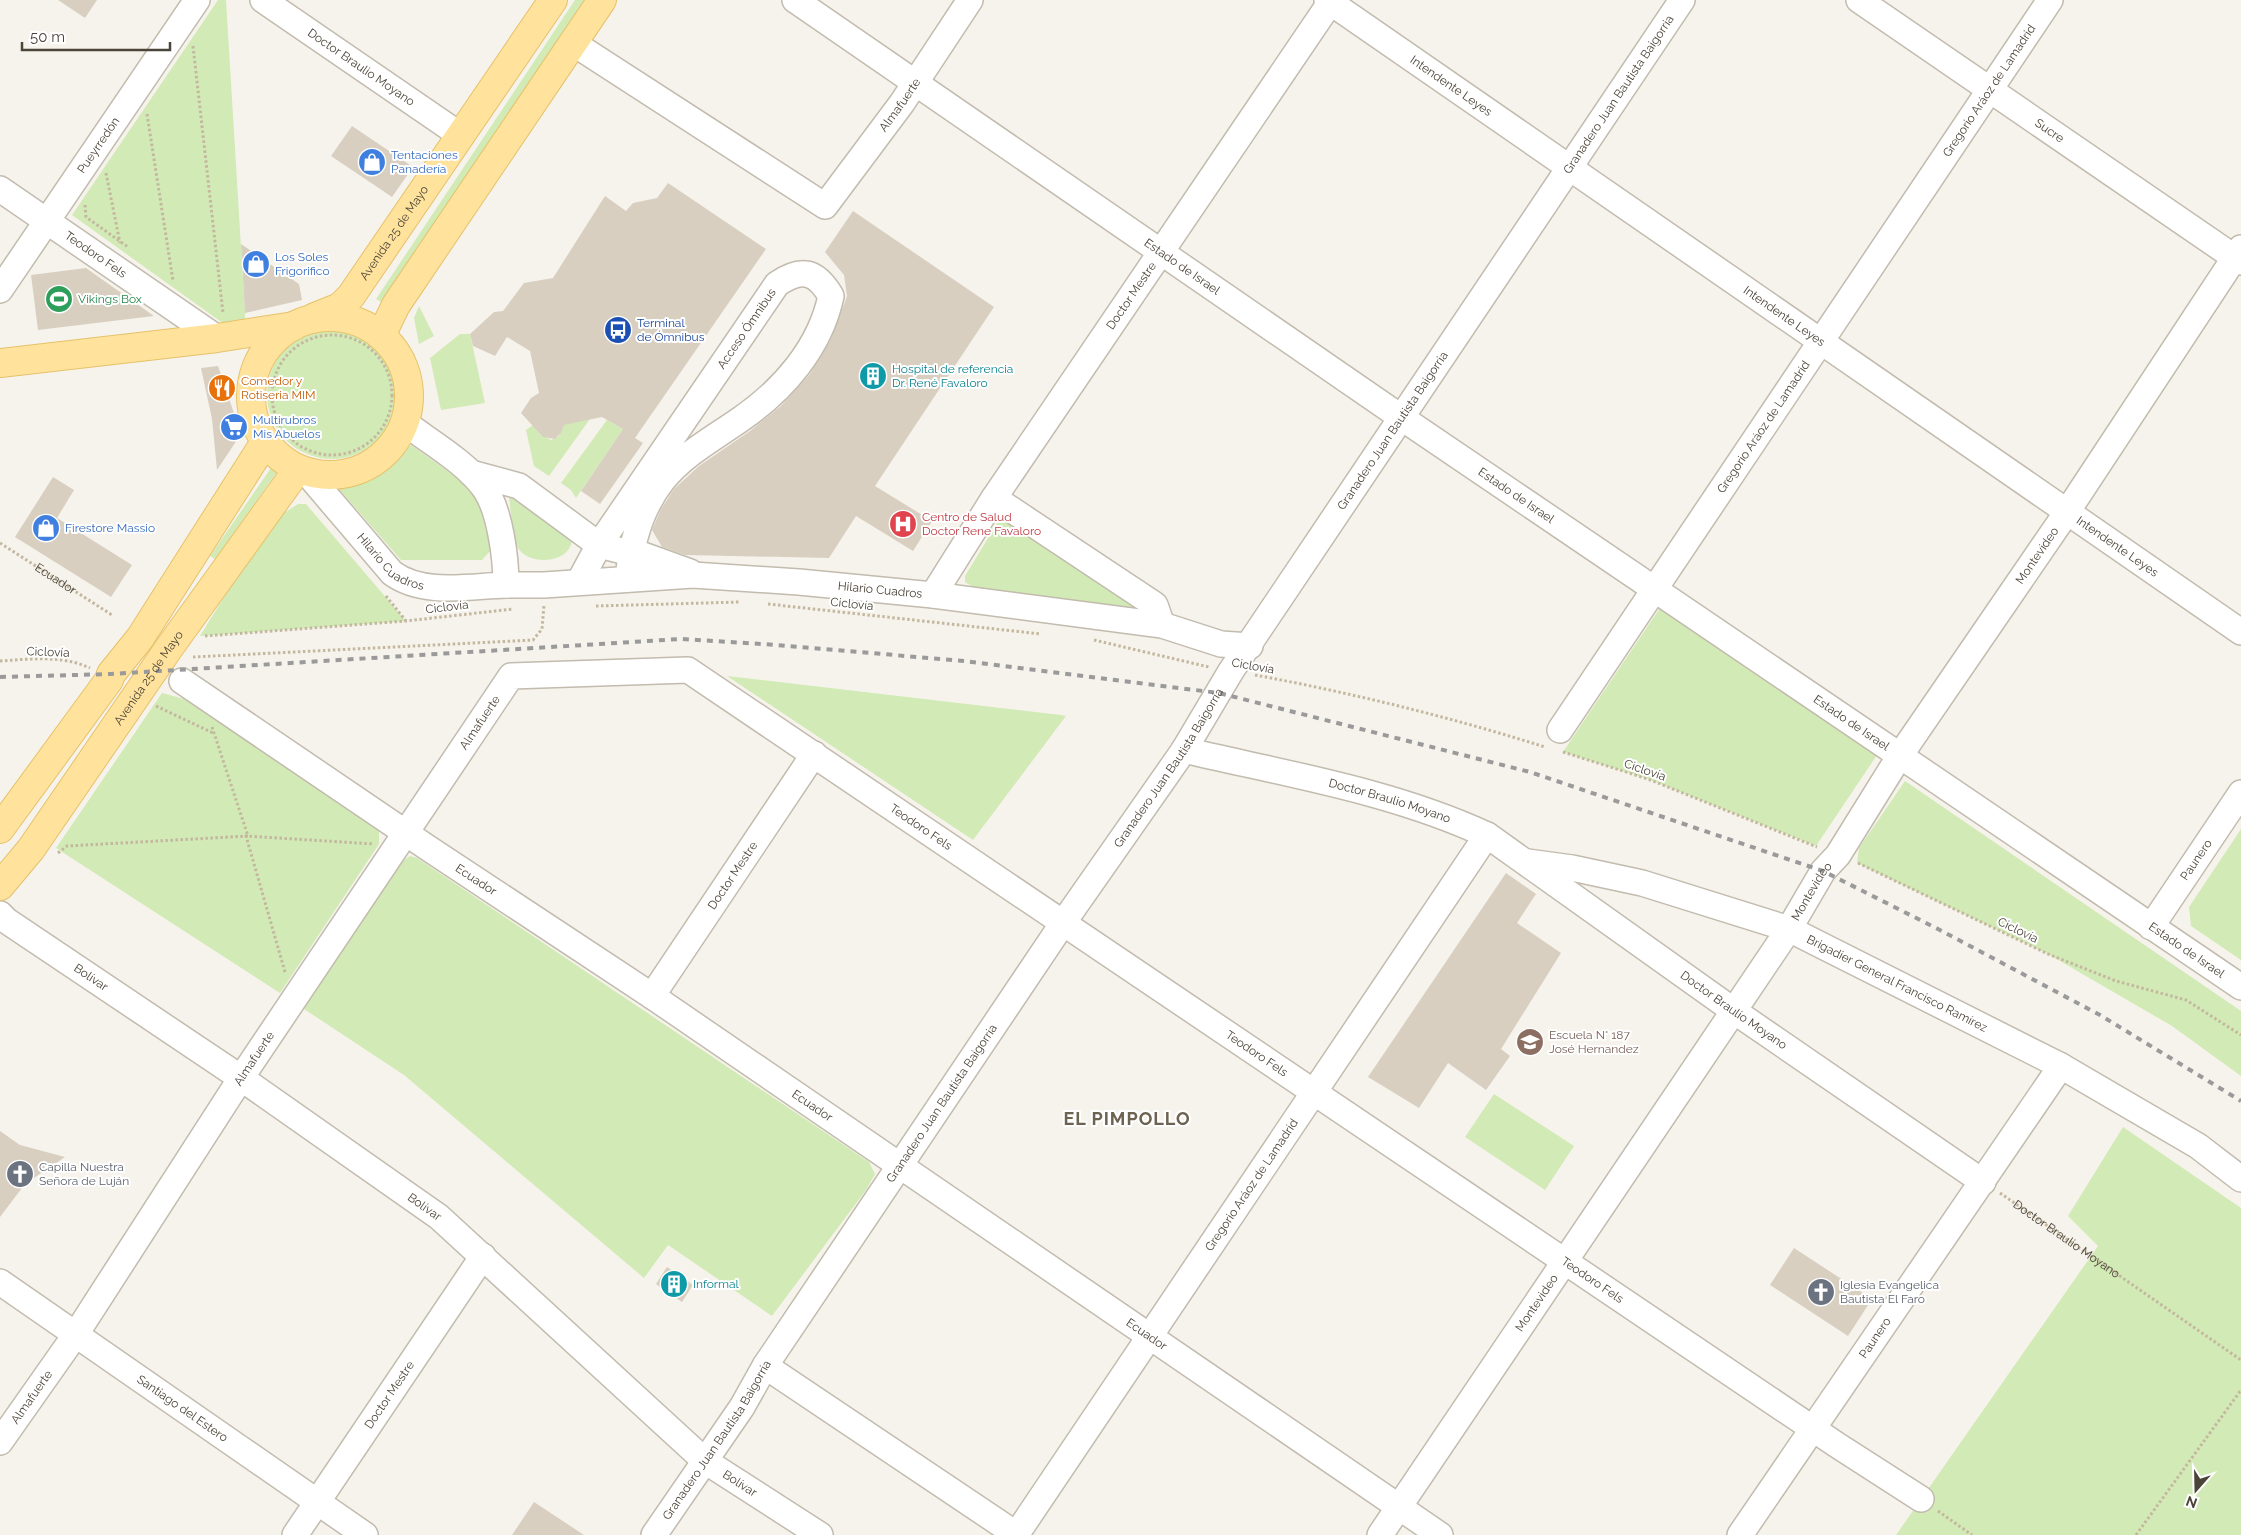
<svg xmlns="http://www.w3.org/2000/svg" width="2241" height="1535" viewBox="0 0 2241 1535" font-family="Raleway,sans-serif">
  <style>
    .green { fill: #d2eab5 }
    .building { fill: #d8cfc1 }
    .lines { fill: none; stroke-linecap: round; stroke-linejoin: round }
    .minor-casing { stroke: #c2bbae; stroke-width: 28 }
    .major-casing { stroke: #e6c16a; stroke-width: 30 }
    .path { stroke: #c4b79f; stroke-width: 3; stroke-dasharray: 2.5 2.5; stroke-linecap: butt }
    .minor { stroke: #fff; stroke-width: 25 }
    .major { stroke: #ffe39c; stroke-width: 28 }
    .rail { stroke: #9a9a9a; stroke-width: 4; stroke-dasharray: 6 6; stroke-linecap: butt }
    .labels { text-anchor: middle; stroke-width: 4; stroke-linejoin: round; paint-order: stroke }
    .street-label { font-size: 12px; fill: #4b4439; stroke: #fff }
    .shop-label { font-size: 12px; fill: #366cbe; stroke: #fff; text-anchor: start }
    .leisure-label { font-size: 12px; fill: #27864d; stroke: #fff; text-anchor: start }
    .transit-label { font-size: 12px; fill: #164399; stroke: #fff; text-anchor: start }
    .culture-label { font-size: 12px; fill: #0d838f; stroke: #fff; text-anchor: start }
    .food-label { font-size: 12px; fill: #c56008; stroke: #fff; text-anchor: start }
    .health-label { font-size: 12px; fill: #be3a42; stroke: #fff; text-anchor: start }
    .education-label { font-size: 12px; fill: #785e54; stroke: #fff; text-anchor: start }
    .worship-label { font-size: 12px; fill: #5b616d; stroke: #fff; text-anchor: start }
    .district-label { font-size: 18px; font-weight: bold; letter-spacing: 1px; fill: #6e6250; stroke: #fff }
  </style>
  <rect width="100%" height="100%" fill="#f6f3ec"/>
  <!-- green -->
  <path class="green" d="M218 0H226L245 313V319L224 324 72 215Z
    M575 0H585L383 303 376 299Z
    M419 306 434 336 419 344 414 318Z
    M267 394a65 65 0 1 1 130 0a65 65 0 1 1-130 0Z
    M460 334H470L485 403 441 410 430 358Z
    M541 419 538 430 540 434 551 440 559 436 563 425 590 419 549 476 534 466 526 430Z
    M607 420 623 429 576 498 571 490 561 483Z
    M411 445 474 490 477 496 490 546V551L482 560H401L332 481 359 483 391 467Z
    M271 468 277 472 215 559 210 556Z
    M514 493 572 539C571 564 529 566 518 548 512 537 511 511 509 498Z
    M298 504H306L406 621 200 636 235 579 281 515Z
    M1001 517 1142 607 1141 612 973 587 965 582V576Z
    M1660 608 1877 755 1816 846 1648 779 1563 752Z
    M727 676 1061 715 1066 716 973 840Z
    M162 693 199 703 220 722 379 830V844L280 993 56 848Z
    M1905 781 2241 1011V1076L2172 1026 2048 954 1857 863 1859 848Z
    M2241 829V960L2191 926 2189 907Z
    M410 856 417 858 869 1162 875 1174 866 1190 772 1316 668 1245 644 1278 404 1075 304 1009 393 867Z
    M1494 1094 1574 1146 1545 1190 1465 1137Z
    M2123 1127 2241 1208V1535H1896L2098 1246 2068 1216Z"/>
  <!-- building -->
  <path class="building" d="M58 0H97L85 18Z
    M352 126 413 167 392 197 331 156Z
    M668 183 766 249 635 438 643 443 600 504 581 491 623 429 602 417 564 425 561 433 555 439 543 437 521 413 531 398 539 393 530 351 507 337 495 356 473 346 470 334 494 312 503 311 524 283 553 278 605 196 626 211 633 203 657 198Z
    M853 211 994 307 875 486 932 521 913 551 856 516 829 558 685 555 662 547 652 530 661 509 674 489 699 466 750 431 781 406 809 375 821 357 831 339 847 296 844 275 825 252Z
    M241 244 299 284 302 300 245 313Z
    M86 268 154 316 38 330 31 275Z
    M218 366 241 434 217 470 212 419 201 368Z
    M53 477 74 490 57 518 132 565 111 597 15 537Z
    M1506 873 1536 894 1517 923 1561 953 1501 1049 1510 1056 1486 1090 1448 1063 1419 1108 1368 1077Z
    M0 1131 20 1145 65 1157 25 1184 0 1217Z
    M1794 1248 1872 1299 1848 1336 1770 1285Z
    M667 1267 693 1285 682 1302 656 1284Z
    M534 1502 584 1535H512Z"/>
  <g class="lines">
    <!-- minor casing -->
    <g class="minor-casing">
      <g id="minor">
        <path id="s3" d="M263 0 460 135"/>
        <path id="s4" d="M795 0 1402 418 2241 987"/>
        <path id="s5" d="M1327 0 2241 632"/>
        <path id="s6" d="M1859 0 2241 262"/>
        <path id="s7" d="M573 43 825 206 902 103 970 0"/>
        <path id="s8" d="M0 189 217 338"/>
        <path id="s9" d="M0 290 197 0"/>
        <path id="s10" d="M306 472 392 573C423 596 470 586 506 585 506 558 500 511 485 489 467 463 430 442 405 423"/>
        <path d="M471 473 519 486 599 545 630 553 640 554 690 572"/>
        <path d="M994 498 1155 605 1162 625"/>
        <path id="s11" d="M579 582 599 545 777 284C802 267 816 271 831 296 820 348 783 390 741 419 714 438 684 454 663 480 640 509 631 543 628 579"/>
        <path id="s12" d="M506 585H544L693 575 799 582 933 595 1162 625 1221 644 1250 646"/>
        <path id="s13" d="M933 595 994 498 1332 0"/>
        <path id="s14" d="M182 681 428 848 652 996 1440 1535"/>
        <path id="s15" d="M1560 730 2050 0"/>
        <path id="s16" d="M1184 750C1286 774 1392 791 1487 835L1734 1011 1983 1182"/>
        <path id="s17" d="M1528 862 1572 868 1642 883 1789 929 2061 1066 2198 1146 2241 1179"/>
        <path id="s18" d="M0 914 7 921 241 1078 439 1217 705 1461 820 1535"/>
        <path id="s19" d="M2151 927 2241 793"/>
        <path id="s20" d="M652 996 814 754"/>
        <path id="s21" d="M0 1282 365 1535"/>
        <path d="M765 1366 1017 1535"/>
        <path id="s22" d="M0 1442 76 1334 241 1078 511 676 688 670 1837 1445 1921 1499"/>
        <path id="s23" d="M295 1535 483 1256"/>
        <path id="s24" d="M654 1535 742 1407 765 1366 1063 923 1184 750 1231 671 1682 0"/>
        <path id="s25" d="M1016 1535 1487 835"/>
        <path id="s26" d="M1380 1535 1789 929 1823 871 1838 855 1899 757 2067 512 2241 248"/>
        <path id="s27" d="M1740 1535 2061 1066"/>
      </g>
    </g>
    <!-- major casing -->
    <g class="major-casing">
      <g id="major">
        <path id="s28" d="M315 317 340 307 351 296 553 0"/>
        <circle cx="330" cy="396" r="79"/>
        <path d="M381 336 396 305 602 0"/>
        <path d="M0 363 217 338 294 326"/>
        <path d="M0 829 109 680 111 674 140 638 265 442"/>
        <path id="s29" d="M0 886 31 849 169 648 298 469"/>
      </g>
    </g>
    <!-- path -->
    <g class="path">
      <path d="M193 46 223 313"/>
      <path d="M147 114 173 281"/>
      <path d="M106 173 120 243"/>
      <path d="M85 205 86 217 128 247"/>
      <circle cx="332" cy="395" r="60"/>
      <path id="s1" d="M0 543 112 615"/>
      <path d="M386 596 406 621"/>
      <path d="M768 604 1041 634"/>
      <path d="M596 606 740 602"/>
      <path d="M205 636 406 621 513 609"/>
      <path d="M1094 640 1209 667"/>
      <path d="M193 657 533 640 542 629 544 605"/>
      <path d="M0 661C31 659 62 655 90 668"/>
      <path d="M1255 675C1352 693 1450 717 1545 747"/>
      <path d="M156 706 213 733"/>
      <path d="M1563 752 1648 779 1817 847"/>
      <path d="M58 853 67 846 248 836 212 727"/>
      <path d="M1858 863 2048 954 2116 981 2186 1000 2241 1035"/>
      <path d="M285 972 246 836 374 844"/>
      <path id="s2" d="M2000 1193 2241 1360"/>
      <path d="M1938 1511 1972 1535"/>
      <path d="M2136 1535 2241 1390"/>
    </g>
    <!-- minor -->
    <use href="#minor" class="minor"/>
    <!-- major -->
    <use href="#major" class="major"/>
    <!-- rail -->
    <path class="rail" d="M0 677 111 674 681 639 777 645 964 661 1219 693 1530 772 1823 871 1938 929 2100 1015 2241 1101"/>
  </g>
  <!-- icons -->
  <defs>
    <g id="shop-disc" transform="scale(1.4375)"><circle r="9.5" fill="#3f7fe0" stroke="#fff"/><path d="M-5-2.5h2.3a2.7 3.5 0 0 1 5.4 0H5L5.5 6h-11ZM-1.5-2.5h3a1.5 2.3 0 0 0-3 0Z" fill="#fff"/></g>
    <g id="stadium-disc" transform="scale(1.4375)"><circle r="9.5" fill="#2e9e5b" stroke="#fff"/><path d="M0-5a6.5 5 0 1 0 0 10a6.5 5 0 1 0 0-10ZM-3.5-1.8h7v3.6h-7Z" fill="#fff"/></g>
    <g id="bus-disc" transform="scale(1.4375)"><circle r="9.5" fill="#1a4fb4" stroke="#fff"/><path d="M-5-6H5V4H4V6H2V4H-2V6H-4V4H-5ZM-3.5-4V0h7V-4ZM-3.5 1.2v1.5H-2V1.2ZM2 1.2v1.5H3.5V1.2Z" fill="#fff"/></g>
    <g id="building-disc" transform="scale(1.4375)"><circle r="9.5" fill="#0f9aa8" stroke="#fff"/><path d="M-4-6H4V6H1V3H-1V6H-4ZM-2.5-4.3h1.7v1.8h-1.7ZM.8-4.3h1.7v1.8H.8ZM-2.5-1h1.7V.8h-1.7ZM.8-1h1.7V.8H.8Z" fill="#fff"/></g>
    <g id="restaurant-disc" transform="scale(1.4375)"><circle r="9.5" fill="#e8710a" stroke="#fff"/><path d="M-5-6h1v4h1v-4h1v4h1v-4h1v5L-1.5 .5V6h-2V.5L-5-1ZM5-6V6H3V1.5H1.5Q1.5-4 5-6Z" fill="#fff"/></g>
    <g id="supermarket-disc" transform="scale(1.4375)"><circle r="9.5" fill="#3f7fe0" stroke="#fff"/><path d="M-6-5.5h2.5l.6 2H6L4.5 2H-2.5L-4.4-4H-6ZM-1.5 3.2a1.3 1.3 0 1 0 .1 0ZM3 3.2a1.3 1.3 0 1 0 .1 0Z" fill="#fff"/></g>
    <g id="hospital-disc" transform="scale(1.4375)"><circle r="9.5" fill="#e0444e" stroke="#fff"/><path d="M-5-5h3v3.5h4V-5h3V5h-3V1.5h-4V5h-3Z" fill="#fff"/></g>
    <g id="school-disc" transform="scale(1.4375)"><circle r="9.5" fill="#8d6e63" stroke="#fff"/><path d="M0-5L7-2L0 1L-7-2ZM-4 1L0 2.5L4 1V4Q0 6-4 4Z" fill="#fff"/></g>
    <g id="church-disc" transform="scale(1.4375)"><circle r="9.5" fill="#6b7280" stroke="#fff"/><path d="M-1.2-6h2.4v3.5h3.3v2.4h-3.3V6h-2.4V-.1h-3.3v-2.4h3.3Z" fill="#fff"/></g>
  </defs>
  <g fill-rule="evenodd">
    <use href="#shop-disc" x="372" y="162"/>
    <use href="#shop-disc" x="256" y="264"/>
    <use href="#stadium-disc" x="59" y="299"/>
    <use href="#bus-disc" x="618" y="330"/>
    <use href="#building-disc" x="873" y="376"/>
    <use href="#restaurant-disc" x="222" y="388"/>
    <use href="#supermarket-disc" x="234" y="427"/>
    <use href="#hospital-disc" x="903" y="524"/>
    <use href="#shop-disc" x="46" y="528"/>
    <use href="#school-disc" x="1530" y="1042"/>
    <use href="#church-disc" x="20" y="1174"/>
    <use href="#building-disc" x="674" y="1284"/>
    <use href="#church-disc" x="1821" y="1292"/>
  </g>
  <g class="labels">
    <!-- street labels -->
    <g class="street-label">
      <text dy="4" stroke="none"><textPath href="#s3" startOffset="119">Doctor Braulio Moyano</textPath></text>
      <text dy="4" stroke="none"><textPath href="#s5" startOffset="151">Intendente Leyes</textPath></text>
      <text dy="4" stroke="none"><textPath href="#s15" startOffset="770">Gregorio Aráoz de Lamadrid</textPath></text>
      <text dy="4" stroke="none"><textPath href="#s24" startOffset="1734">Granadero Juan Bautista Baigorria</textPath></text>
      <text dy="4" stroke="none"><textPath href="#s7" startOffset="426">Almafuerte</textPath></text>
      <text dy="4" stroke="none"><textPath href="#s6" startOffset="231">Sucre</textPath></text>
      <text dy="4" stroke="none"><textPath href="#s9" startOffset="175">Pueyrredón</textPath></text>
      <text dy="4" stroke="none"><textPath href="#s28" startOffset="119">Avenida 25 de Mayo</textPath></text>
      <text dy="4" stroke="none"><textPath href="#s8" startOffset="116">Teodoro Fels</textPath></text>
      <text dy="4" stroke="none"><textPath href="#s4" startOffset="470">Estado de Israel</textPath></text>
      <text dy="4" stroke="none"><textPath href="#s13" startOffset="359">Doctor Mestre</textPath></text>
      <text dy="4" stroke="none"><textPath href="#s5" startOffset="556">Intendente Leyes</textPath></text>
      <text dy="4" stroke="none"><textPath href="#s11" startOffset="304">Acceso Ómnibus</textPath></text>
      <text dy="4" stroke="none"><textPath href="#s15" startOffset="365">Gregorio Aráoz de Lamadrid</textPath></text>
      <text dy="4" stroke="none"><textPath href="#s24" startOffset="1329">Granadero Juan Bautista Baigorria</textPath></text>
      <text dy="4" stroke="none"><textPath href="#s4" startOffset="875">Estado de Israel</textPath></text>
      <text dy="4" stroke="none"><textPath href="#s5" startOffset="961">Intendente Leyes</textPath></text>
      <text dy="4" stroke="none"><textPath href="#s26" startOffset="1180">Montevideo</textPath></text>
      <text dy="4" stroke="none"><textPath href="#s10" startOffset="125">Hilario Cuadros</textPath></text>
      <text dy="4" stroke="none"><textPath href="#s1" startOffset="66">Ecuador</textPath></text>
      <text dy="4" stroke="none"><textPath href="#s12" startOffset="375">Hilario Cuadros</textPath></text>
      <text transform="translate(852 604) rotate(6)" y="4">Ciclovía</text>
      <text transform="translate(447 607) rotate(-7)" y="4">Ciclovía</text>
      <text transform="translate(48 652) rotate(2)" y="4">Ciclovía</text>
      <text transform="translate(1253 666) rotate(10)" y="4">Ciclovía</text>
      <text dy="4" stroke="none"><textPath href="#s29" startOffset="256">Avenida 25 de Mayo</textPath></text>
      <text dy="4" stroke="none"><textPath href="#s22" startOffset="865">Almafuerte</textPath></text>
      <text dy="4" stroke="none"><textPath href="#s4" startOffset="1280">Estado de Israel</textPath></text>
      <text dy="4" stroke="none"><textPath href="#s24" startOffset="924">Granadero Juan Bautista Baigorria</textPath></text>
      <text transform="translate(1645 770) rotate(19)" y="4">Ciclovía</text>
      <text dy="4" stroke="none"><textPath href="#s16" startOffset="212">Doctor Braulio Moyano</textPath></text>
      <text dy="4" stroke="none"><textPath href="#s22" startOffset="1379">Teodoro Fels</textPath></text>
      <text dy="4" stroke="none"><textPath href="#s19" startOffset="81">Paunero</textPath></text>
      <text dy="4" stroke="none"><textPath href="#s20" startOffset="145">Doctor Mestre</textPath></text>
      <text dy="4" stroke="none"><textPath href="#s14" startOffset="355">Ecuador</textPath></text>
      <text dy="4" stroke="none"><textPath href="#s26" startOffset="775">Montevideo</textPath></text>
      <text transform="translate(2018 930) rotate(26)" y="4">Ciclovía</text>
      <text dy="4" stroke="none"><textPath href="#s4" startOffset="1685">Estado de Israel</textPath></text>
      <text dy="4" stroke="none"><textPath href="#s18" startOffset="111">Bolívar</textPath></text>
      <text dy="4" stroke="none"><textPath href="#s17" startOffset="391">Brigadier General Francisco Ramírez</textPath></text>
      <text dy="4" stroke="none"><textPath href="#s16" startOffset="618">Doctor Braulio Moyano</textPath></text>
      <text dy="4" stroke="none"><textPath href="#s22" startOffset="1784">Teodoro Fels</textPath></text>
      <text dy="4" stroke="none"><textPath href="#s22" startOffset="460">Almafuerte</textPath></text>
      <text dy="4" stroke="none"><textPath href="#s24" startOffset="519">Granadero Juan Bautista Baigorria</textPath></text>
      <text dy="4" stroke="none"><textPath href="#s14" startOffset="760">Ecuador</textPath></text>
      <text dy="4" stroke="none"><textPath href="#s25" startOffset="422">Gregorio Aráoz de Lamadrid</textPath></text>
      <text dy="4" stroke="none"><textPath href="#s18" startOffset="516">Bolívar</textPath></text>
      <text dy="4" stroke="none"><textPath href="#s2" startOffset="81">Doctor Braulio Moyano</textPath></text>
      <text dy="4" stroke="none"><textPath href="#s22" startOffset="2189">Teodoro Fels</textPath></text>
      <text dy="4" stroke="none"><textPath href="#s26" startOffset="280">Montevideo</textPath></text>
      <text dy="4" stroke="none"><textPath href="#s14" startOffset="1165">Ecuador</textPath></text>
      <text dy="4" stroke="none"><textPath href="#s27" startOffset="239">Paunero</textPath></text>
      <text dy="4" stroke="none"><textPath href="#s23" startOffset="169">Doctor Mestre</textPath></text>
      <text dy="4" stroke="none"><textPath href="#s22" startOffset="55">Almafuerte</textPath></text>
      <text dy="4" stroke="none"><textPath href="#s21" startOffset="222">Santiago del Estero</textPath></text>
      <text dy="4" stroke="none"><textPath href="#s24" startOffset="114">Granadero Juan Bautista Baigorria</textPath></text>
      <text dy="4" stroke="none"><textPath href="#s18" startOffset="936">Bolívar</textPath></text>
    </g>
    <!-- shop labels -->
    <g class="shop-label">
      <text x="391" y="159">Tentaciones<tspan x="391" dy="14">Panadería</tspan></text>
      <text x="275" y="261">Los Soles<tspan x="275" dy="14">Frigorifico</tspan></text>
      <text x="253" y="424">Multirubros<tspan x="253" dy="14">Mis Abuelos</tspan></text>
      <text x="65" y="532">Firestore Massio</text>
    </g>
    <!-- leisure labels -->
    <g class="leisure-label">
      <text x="78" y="303">Vikings Box</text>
    </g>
    <!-- transit labels -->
    <g class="transit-label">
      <text x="637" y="327">Terminal<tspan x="637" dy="14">de Ómnibus</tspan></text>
    </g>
    <!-- culture labels -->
    <g class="culture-label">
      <text x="892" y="373">Hospital de referencia<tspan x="892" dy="14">Dr. René Favaloro</tspan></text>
      <text x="693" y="1288">Informal</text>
    </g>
    <!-- food labels -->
    <g class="food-label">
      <text x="241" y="385">Comedor y<tspan x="241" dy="14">Rotiseria MIM</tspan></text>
    </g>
    <!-- health labels -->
    <g class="health-label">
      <text x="922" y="521">Centro de Salud<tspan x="922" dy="14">Doctor Rene Favaloro</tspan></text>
    </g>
    <!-- education labels -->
    <g class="education-label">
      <text x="1549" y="1039">Escuela N° 187<tspan x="1549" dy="14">José Hernandez</tspan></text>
    </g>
    <!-- worship labels -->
    <g class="worship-label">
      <text x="39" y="1171">Capilla Nuestra<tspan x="39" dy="14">Señora de Luján</tspan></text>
      <text x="1840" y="1289">Iglesia Evangelica<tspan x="1840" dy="14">Bautista El Faro</tspan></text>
    </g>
    <!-- district labels -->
    <g class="district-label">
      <text x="1127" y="1125">EL PIMPOLLO</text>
    </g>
  </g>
  <!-- north arrow -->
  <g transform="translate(2196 1490) rotate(200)" stroke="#ffffff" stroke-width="4" paint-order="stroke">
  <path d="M0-4L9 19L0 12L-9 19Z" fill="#4b4439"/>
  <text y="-8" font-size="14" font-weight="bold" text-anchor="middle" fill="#4b4439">N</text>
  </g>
  <!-- scale -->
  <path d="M22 42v8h148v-8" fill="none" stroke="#4b4439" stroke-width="2.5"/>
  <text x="30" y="42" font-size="15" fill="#4b4439" stroke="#ffffff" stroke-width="4" paint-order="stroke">50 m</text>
</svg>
